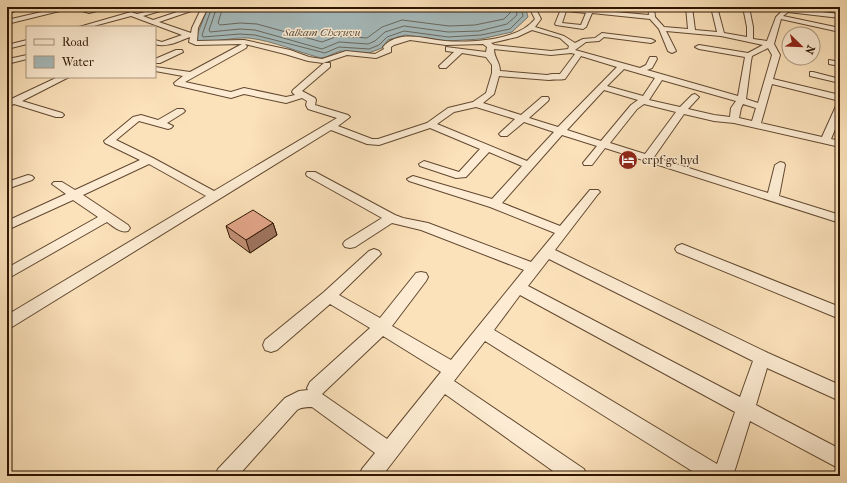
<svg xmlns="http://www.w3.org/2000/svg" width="847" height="483" viewBox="0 0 847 483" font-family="'IM FELL French Canon',serif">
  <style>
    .water { fill: #a5babc; stroke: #757871 }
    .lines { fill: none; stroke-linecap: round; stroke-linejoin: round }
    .shore { stroke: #69685e; stroke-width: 1 }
    .street-casing { stroke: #614830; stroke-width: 2 }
    .street { fill: #fdecd3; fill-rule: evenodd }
    .wall { fill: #c49077; stroke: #2d1501 }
    .shaded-wall { fill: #a07561; stroke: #2d1501 }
    .building { fill: #e4a78a; stroke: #2d1501 }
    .labels { text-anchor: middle; stroke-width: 3; stroke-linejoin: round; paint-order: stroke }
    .far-water-label { font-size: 11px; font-style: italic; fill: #574f42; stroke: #fdecd3 }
    .poi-label { font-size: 12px; fill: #2d1501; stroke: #fdecd3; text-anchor: start }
  </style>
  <rect width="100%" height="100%" fill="#fce2bb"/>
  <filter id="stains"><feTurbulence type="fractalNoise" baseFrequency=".005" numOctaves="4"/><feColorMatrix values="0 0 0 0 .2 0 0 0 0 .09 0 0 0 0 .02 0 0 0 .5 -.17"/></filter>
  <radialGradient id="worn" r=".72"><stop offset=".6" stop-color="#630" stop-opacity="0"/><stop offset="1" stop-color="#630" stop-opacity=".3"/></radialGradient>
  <!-- water -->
  <path class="water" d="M208 7H523L527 13 528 17 512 32 481 39 448 41 405 35 388 40 382 48 369 53 340 51 326 57 321 58C297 52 274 41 249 38 232 37 214 43 197 41L196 38Z"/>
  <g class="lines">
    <!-- shore -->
    <path class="shore" d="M212 7 202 35 203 37 240 34 255 35 325 53 339 47 369 49 379 45 387 37 404 31 448 37 481 35 510 29 523 16 521 7
      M217 7 209 30 210 32 240 29 255 30 322 49 339 42 368 44 375 41 385 32 404 26 448 32 479 31 507 24 517 15 516 7
      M223 7 218 23 220 25 240 23 257 24 322 42 338 36 367 38 382 27 402 20 449 26 475 25 504 19 510 13V7"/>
    <!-- street casing -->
    <g class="street-casing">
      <path id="street" d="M17 7H26L7 14V10Z
        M63 7H81L89 9 112 7 89 13 72 8 7 24V20Z
        M164 7H174L143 16 153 20 189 8 188 7H197V9L159 22 191 33 192 28 202 7H208L198 28 197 41 244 40 290 50 309 57 322 59 346 51 375 54 384 49 383 47C398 29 426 39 445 41 470 43 518 41 535 19L529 7H535L541 19 535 27 564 36 575 43 583 39 595 38 602 33 651 39 655 41 651 43 604 37 599 41 586 42 575 50 640 68 646 65 650 57H656L657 59 652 68 647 70 738 96 745 57 699 49 695 47 699 45 748 53 763 45 721 36 666 31 676 51 672 53 668 51 659 29 650 19 592 13 586 27 583 29 556 25 555 24 561 9 562 7 587 9 588 7H594L593 10 649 15 648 7H654L655 17 664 27 688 29 686 7H692L695 30 717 32 711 7H717L724 33 747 37V27L743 7H749L753 27V39L767 41 776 17 782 11 775 7 840 14V18L788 12 783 16 840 28V32L781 19 774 44 780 55 773 79 840 95V101L772 84 761 123 822 137 836 106 840 103V117L831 139 840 141V147L734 123 714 121 684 114 654 157 768 193 775 165 780 162 784 163 785 165 779 196 840 215V223L605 148 592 165H584L583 163 597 146 562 135 502 203 560 226 590 190H598L600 192 598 194 555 250 768 353 840 385V401L767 368 756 405 840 449V469L750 421 733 476H700L485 341 454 381 584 469 587 476H560L445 394 382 476H359L362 469 375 453 312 407C306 407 302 407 297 410L238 476H215L218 469 285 398 299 391 308 390 307 388 310 382 370 328 330 304 277 350 271 352 265 350 263 345 265 340 324 292 369 251 374 249 379 251 381 254 339 295 380 318 416 273 421 272 426 273 428 277 426 281 392 326 451 360 524 270 421 230 392 223 355 247 350 248 345 247 343 244 345 241 382 218 307 176 306 174 307 172H315L395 215 403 218 428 223 531 262 555 233 490 207 409 181 407 179 413 176 492 199 522 166 489 152 466 177 456 178 420 166 419 164 424 161 459 172 480 149 430 128 379 145 367 144 331 130 12 327 7 329V315L206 196 149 164 83 195 128 225 130 228 128 231C120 233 114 227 107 222L7 279V268L98 217 73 200 7 230V221L66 194 52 184 54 182H62L75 190 140 160 105 143 104 141 133 117 141 115 158 120 177 109H183L185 111 183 113 167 123 173 126 171 128 168 129 139 121 116 140 153 158 214 191 337 118 308 109 306 105 307 101 302 98 286 103 244 94 231 98 175 85 174 83 183 76 155 71V67L190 72 242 44 196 45 189 42 190 37C179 41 167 48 155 44V40L162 42 182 35 131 16 90 27H79L131 12 137 14ZM566 11 586 13 581 25 562 23ZM532 30 560 38 569 46 568 49 551 51 494 45 491 43 517 37ZM410 40 446 45 483 44 487 47 486 52 446 47V51L454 52 439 66 440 68H446L462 53 486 57 492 65V73L486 93 473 102 448 108 427 123 378 139H372L338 126 350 117 348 115 315 105 316 100 315 98 302 91 330 67V63H324L293 90 292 92 295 95 286 97 244 88 231 92 185 82 246 48 247 46 245 44 285 54 308 61 323 63 347 55 376 58 391 52V47L394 45ZM768 48 772 55 758 103 746 99 751 61 752 56ZM494 49 551 55 571 53 575 54 560 74H552L547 75 500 71C500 62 494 58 494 49ZM581 56 617 67 558 127 529 118 548 101 549 99 548 97H542L521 115 483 103 494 94 499 76 549 80C554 79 559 80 565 79ZM624 69 655 78 643 96 607 86ZM662 80 736 101 731 108 730 117 714 115 688 109 699 97 695 94 692 95 680 107 649 100ZM604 90 638 100 631 105 601 141 567 130ZM644 104 676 112 645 154 610 143 637 109ZM743 104 756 108 752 121 739 118 741 108ZM476 107 515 119 501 132 499 134 501 136H507L524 122 554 132 527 161 437 124 454 112ZM549 259 753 361 740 397 528 286ZM520 295 735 412 717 464 494 330ZM383 336 441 372 387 439 322 394Z
        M27 40V44L7 49V45Z
        M176 50H182L183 52 160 63H155V59Z
        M27 55V59L11 63 7 61 8 59Z
        M829 60 840 62V66L829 64Z
        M810 72H813L840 79V83L810 76Z
        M58 77H69L22 101 62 113 64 115 62 117H56L14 104 7 107V101Z
        M28 175 32 176 34 178 32 180 7 189V182Z
        M682 244 840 307V319L677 252 675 249 677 246Z"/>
    </g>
    <!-- street -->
    <use href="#street" class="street"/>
  </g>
  <!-- wall -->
  <path class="wall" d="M273 223 277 235 250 253 230 238 226 226Z"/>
  <!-- shaded-wall -->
  <path class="shaded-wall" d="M273 223 277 235 250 253 246 240Z"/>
  <!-- building -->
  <path class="building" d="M253 210 273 223 246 240 226 226Z"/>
  <!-- icons -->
  <defs>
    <g id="hotel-disc" transform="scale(1)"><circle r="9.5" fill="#8f2418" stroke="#fdecd3"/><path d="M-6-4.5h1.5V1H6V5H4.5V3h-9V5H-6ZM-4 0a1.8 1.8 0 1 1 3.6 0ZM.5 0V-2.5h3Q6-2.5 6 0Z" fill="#fff"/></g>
  </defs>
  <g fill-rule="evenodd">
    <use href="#hotel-disc" x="628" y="160"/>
  </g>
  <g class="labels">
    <!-- far-water labels -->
    <g class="far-water-label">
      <text x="322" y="36">Salkam Cheruvu</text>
    </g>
    <!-- poi labels -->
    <g class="poi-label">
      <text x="642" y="164">crpf gc hyd</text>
    </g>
  </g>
  <!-- margin -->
  <rect width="847" height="483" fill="none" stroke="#fce2bb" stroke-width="24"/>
  <rect x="8" y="8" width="831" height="467" fill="none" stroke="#2d1501" stroke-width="2"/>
  <rect x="12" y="12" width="823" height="459" fill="none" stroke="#2d1501"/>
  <!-- legend -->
  <rect x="26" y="26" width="130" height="52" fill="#fdecd3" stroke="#aa967f"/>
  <rect x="34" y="39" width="20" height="6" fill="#fdecd3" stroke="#aa967f"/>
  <text x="62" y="46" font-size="12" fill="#2d1501">Road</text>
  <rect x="34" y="56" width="20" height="12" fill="#a5babc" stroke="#aa967f"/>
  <text x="62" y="66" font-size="12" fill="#2d1501">Water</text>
  <!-- north arrow -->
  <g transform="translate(801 46) rotate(113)"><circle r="19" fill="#fdecd3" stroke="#aa967f"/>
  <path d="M0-3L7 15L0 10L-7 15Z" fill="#8f2418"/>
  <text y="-6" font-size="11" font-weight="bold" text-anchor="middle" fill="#2d1501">N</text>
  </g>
  <rect width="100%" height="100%" filter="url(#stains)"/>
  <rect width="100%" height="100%" fill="url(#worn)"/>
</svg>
